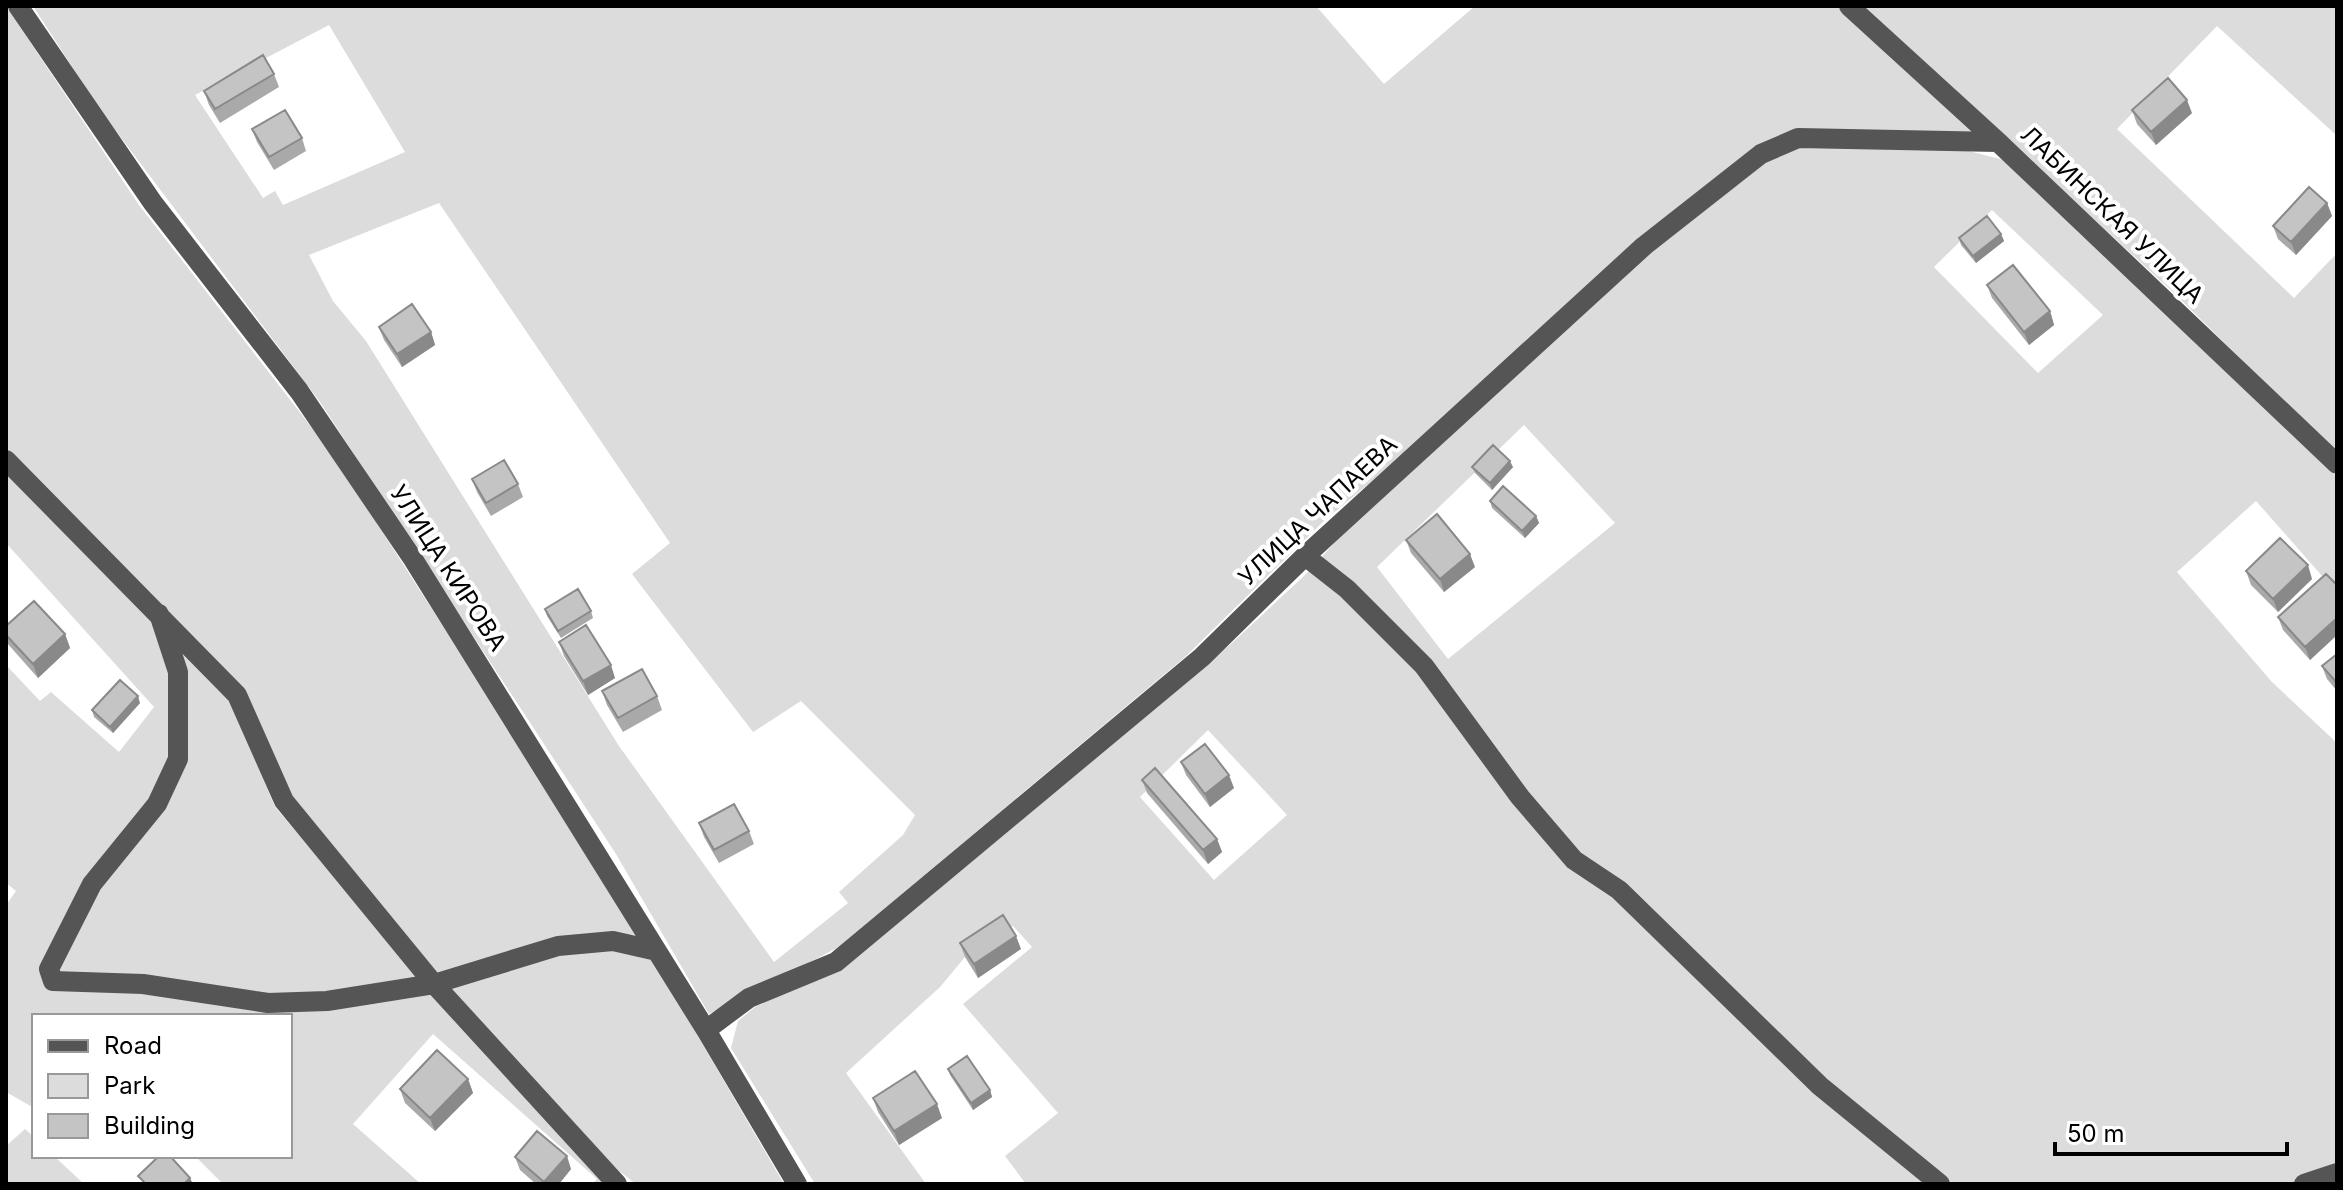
<svg xmlns="http://www.w3.org/2000/svg" width="2343" height="1190" viewBox="0 0 2343 1190" font-family="Inter,sans-serif">
  <style>
    .green { fill: #dcdcdc; fill-rule: evenodd }
    .lines { fill: none; stroke-linecap: round; stroke-linejoin: round }
    .minor { stroke: #555; stroke-width: 20 }
    .wall { fill: #a9a9a9 }
    .shaded-wall { fill: #898989 }
    .building { fill: #c4c4c4; stroke: #898989; stroke-width: 2 }
    .labels { text-anchor: middle; stroke-width: 8; stroke-linejoin: round; paint-order: stroke }
    .street-label { font-size: 24px; fill: #000; stroke: #fff }
  </style>
  <rect width="100%" height="100%" fill="#fff"/>
  <!-- green -->
  <path class="green" d="M6 6 139 205 333 455 618 899 784 1184H636L618 1170 442 986 286 794 242 692 6 447Z
    M33 6H1316L1384 84 1475 6H1838L1977 135 1794 133 1326 519 1185 657 837 948 709 1014 616 854 320 402 98 107ZM329 25 405 152 283 205 275 191 263 198 195 95ZM439 203 670 543 632 574 753 732 801 701 915 815 903 835 839 892 848 903 774 962 619 746 366 341 333 301 309 255Z
    M1863 6H2337L2335 134 2217 26 2117 129 2294 298 2337 253V454L2176 295Z
    M1802 143 1953 147 2004 160 2337 477V593L2256 501 2177 572 2272 682 2337 743V1184H1026L1005 1156 1058 1113 963 1004 1032 947 1013 926 965 957 940 987 846 1073 926 1184H815L731 1048 738 1021 755 1007 850 962 1232 643 1305 575 1382 491 1667 234 1764 159ZM1992 210 2103 315 2038 373 1934 267ZM1524 425 1615 523 1448 659 1377 567ZM1208 730 1287 815 1214 880 1140 797Z
    M6 468 231 702 275 807 449 1010 607 1184H593L597 1179 433 1034 353 1124 421 1184H223L195 1156H290V1016H34V1108L6 1092V905L16 891 6 883V665L40 701 51 692 119 752 154 707 6 543Z
    M25 1129 34 1137V1156H54L84 1184H6V1146Z"/>
  <g class="lines">
    <!-- minor -->
    <path class="minor" d="M18 6 153 203 299 391 413 559 706 1030 797 1184
      M1849 6 1998 142 2337 464
      M6 460 237 695 284 801 434 984 617 1184
      M1305 556 1347 589 1424 666 1520 797 1574 860 1619 890 1820 1086 1940 1184
      M159 614 178 672V759L157 804 92 884 49 969 53 981 143 984 268 1003 327 1001 434 984 558 946 613 941 657 951
      M706 1030 749 998 836 962 1202 657 1305 556 1644 246 1761 154 1798 138 1998 142
      M2304 1184 2337 1173"/>
  </g>
  <!-- wall -->
  <path class="wall" d="M274 74 279 87 220 123 209 105 204 91Z
    M2132 110 2192 113 2156 145 2137 124Z
    M252 129 302 138 306 151 274 170 257 142Z
    M2327 203 2332 216 2296 255 2278 239 2273 226Z
    M2001 234 2004 241 1976 263 1961 245 1959 238Z
    M1987 285 2050 311 2054 325 2029 345 1992 298Z
    M379 327 431 332 435 345 402 367 384 340Z
    M1472 467H1513L1492 490 1475 473Z
    M472 479 518 484 523 497 491 516 477 492Z
    M1490 501 1536 516 1539 523 1525 538 1492 508Z
    M1406 540 1475 567 1444 592 1411 553Z
    M2246 571 2312 579 2278 612 2251 585Z
    M2337 585V635L2310 660 2283 630 2278 617Z
    M545 609 591 611 593 618 561 638 547 616Z
    M6 626 65 634 70 648 38 678 7 643Z
    M559 642 615 678 588 695 564 656Z
    M2337 654V691L2327 679 2322 666Z
    M602 691 657 696 662 710 623 732 607 705Z
    M140 703 113 733 94 717 92 710Z
    M1181 762 1234 788 1210 807 1186 775Z
    M1142 780 1217 839 1222 852 1208 864 1147 793Z
    M699 823 749 831 754 844 719 863 704 837Z
    M960 943 1021 949 978 978 965 957Z
    M948 1069 990 1090 992 1097 973 1110 950 1075Z
    M468 1079 473 1093 435 1131 405 1103 400 1089Z
    M873 1098 942 1118 899 1145 878 1112Z
    M515 1157 571 1169 559 1184H536L520 1170Z"/>
  <!-- shaded-wall -->
  <path class="shaded-wall" d="M2187 100 2192 113 2156 145 2151 132Z
    M2327 203 2332 216 2296 255 2291 242Z
    M2001 234 2004 241 1976 263 1973 256Z
    M2050 311 2054 325 2029 345 2024 332Z
    M431 332 435 345 402 367 397 354Z
    M1510 461 1513 467 1492 490 1490 483Z
    M1536 516 1539 523 1525 538 1522 531Z
    M1470 554 1475 567 1444 592 1440 579Z
    M2308 565 2312 579 2278 612 2273 599Z
    M2337 618V635L2310 660 2305 647Z
    M65 634 70 648 38 678 33 664Z
    M611 665 615 678 588 695 583 681Z
    M138 696 140 703 113 733 110 727Z
    M1229 775 1234 788 1210 807 1205 794Z
    M1217 839 1222 852 1208 864 1203 850Z
    M1016 936 1021 949 978 978 974 964Z
    M468 1079 473 1093 435 1131 430 1118Z
    M990 1090 992 1097 973 1110 971 1103Z
    M937 1104 942 1118 899 1145 894 1131Z
    M567 1156 571 1169 559 1184H545L544 1182Z
    M190 1178 193 1184H184Z"/>
  <!-- building -->
  <path class="building" d="M263 55 274 74 215 109 204 91Z
    M2168 78 2187 100 2151 132 2132 110Z
    M285 110 302 138 269 157 252 129Z
    M2309 187 2327 203 2291 242 2273 226Z
    M1987 216 2001 234 1973 256 1959 238Z
    M2013 265 2050 311 2024 332 1987 285Z
    M412 304 431 332 397 354 379 327Z
    M1493 445 1510 461 1490 483 1472 467Z
    M504 460 518 484 486 503 472 479Z
    M1503 486 1536 516 1522 531 1490 501Z
    M1437 514 1470 554 1440 579 1406 540Z
    M2280 538 2308 565 2273 599 2246 571Z
    M2326 574 2337 585V618L2305 647 2278 617Z
    M578 589 591 611 558 631 545 609Z
    M34 601 65 634 33 664 6 635V626Z
    M586 625 611 665 583 681 559 642Z
    M2337 654V683L2322 666Z
    M642 669 657 696 618 718 602 691Z
    M120 680 138 696 110 727 92 710Z
    M1205 744 1229 775 1205 794 1181 762Z
    M1155 768 1217 839 1203 850 1142 780Z
    M734 804 749 831 714 850 699 823Z
    M1003 915 1016 936 974 964 960 943Z
    M437 1050 468 1079 430 1118 400 1089Z
    M967 1056 990 1090 971 1103 948 1069Z
    M915 1071 937 1104 894 1131 873 1098Z
    M537 1131 567 1156 544 1182 515 1157Z
    M159 1156H170L190 1178 184 1184H146L138 1176Z"/>
  <g class="labels">
    <!-- street labels -->
    <g class="street-label">
      <text transform="translate(2112 215) rotate(44)" y="8">ЛАБИНСКАЯ УЛИЦА</text>
      <text transform="translate(1318 511) rotate(-43)" y="8">УЛИЦА ЧАПАЕВА</text>
      <text transform="translate(448 568) rotate(57)" y="8">УЛИЦА КИРОВА</text>
    </g>
  </g>
  <!-- border -->
  <rect width="2343" height="1190" fill="none" stroke="#000000" stroke-width="16"/>
  <!-- legend -->
  <rect x="32" y="1014" width="260" height="144" fill="#ffffff" stroke="#999999" stroke-width="2"/>
  <rect x="48" y="1040" width="40" height="12" fill="#555555" stroke="#999999" stroke-width="2"/>
  <text x="104" y="1054" font-size="24" fill="#000000">Road</text>
  <rect x="48" y="1074" width="40" height="24" fill="#dcdcdc" stroke="#999999" stroke-width="2"/>
  <text x="104" y="1094" font-size="24" fill="#000000">Park</text>
  <rect x="48" y="1114" width="40" height="24" fill="#c4c4c4" stroke="#999999" stroke-width="2"/>
  <text x="104" y="1134" font-size="24" fill="#000000">Building</text>
  <!-- scale -->
  <path d="M2055 1142v12h232v-12" fill="none" stroke="#000000" stroke-width="4"/>
  <text x="2067" y="1142" font-size="24" fill="#000000" stroke="#ffffff" stroke-width="6" paint-order="stroke">50 m</text>
</svg>
